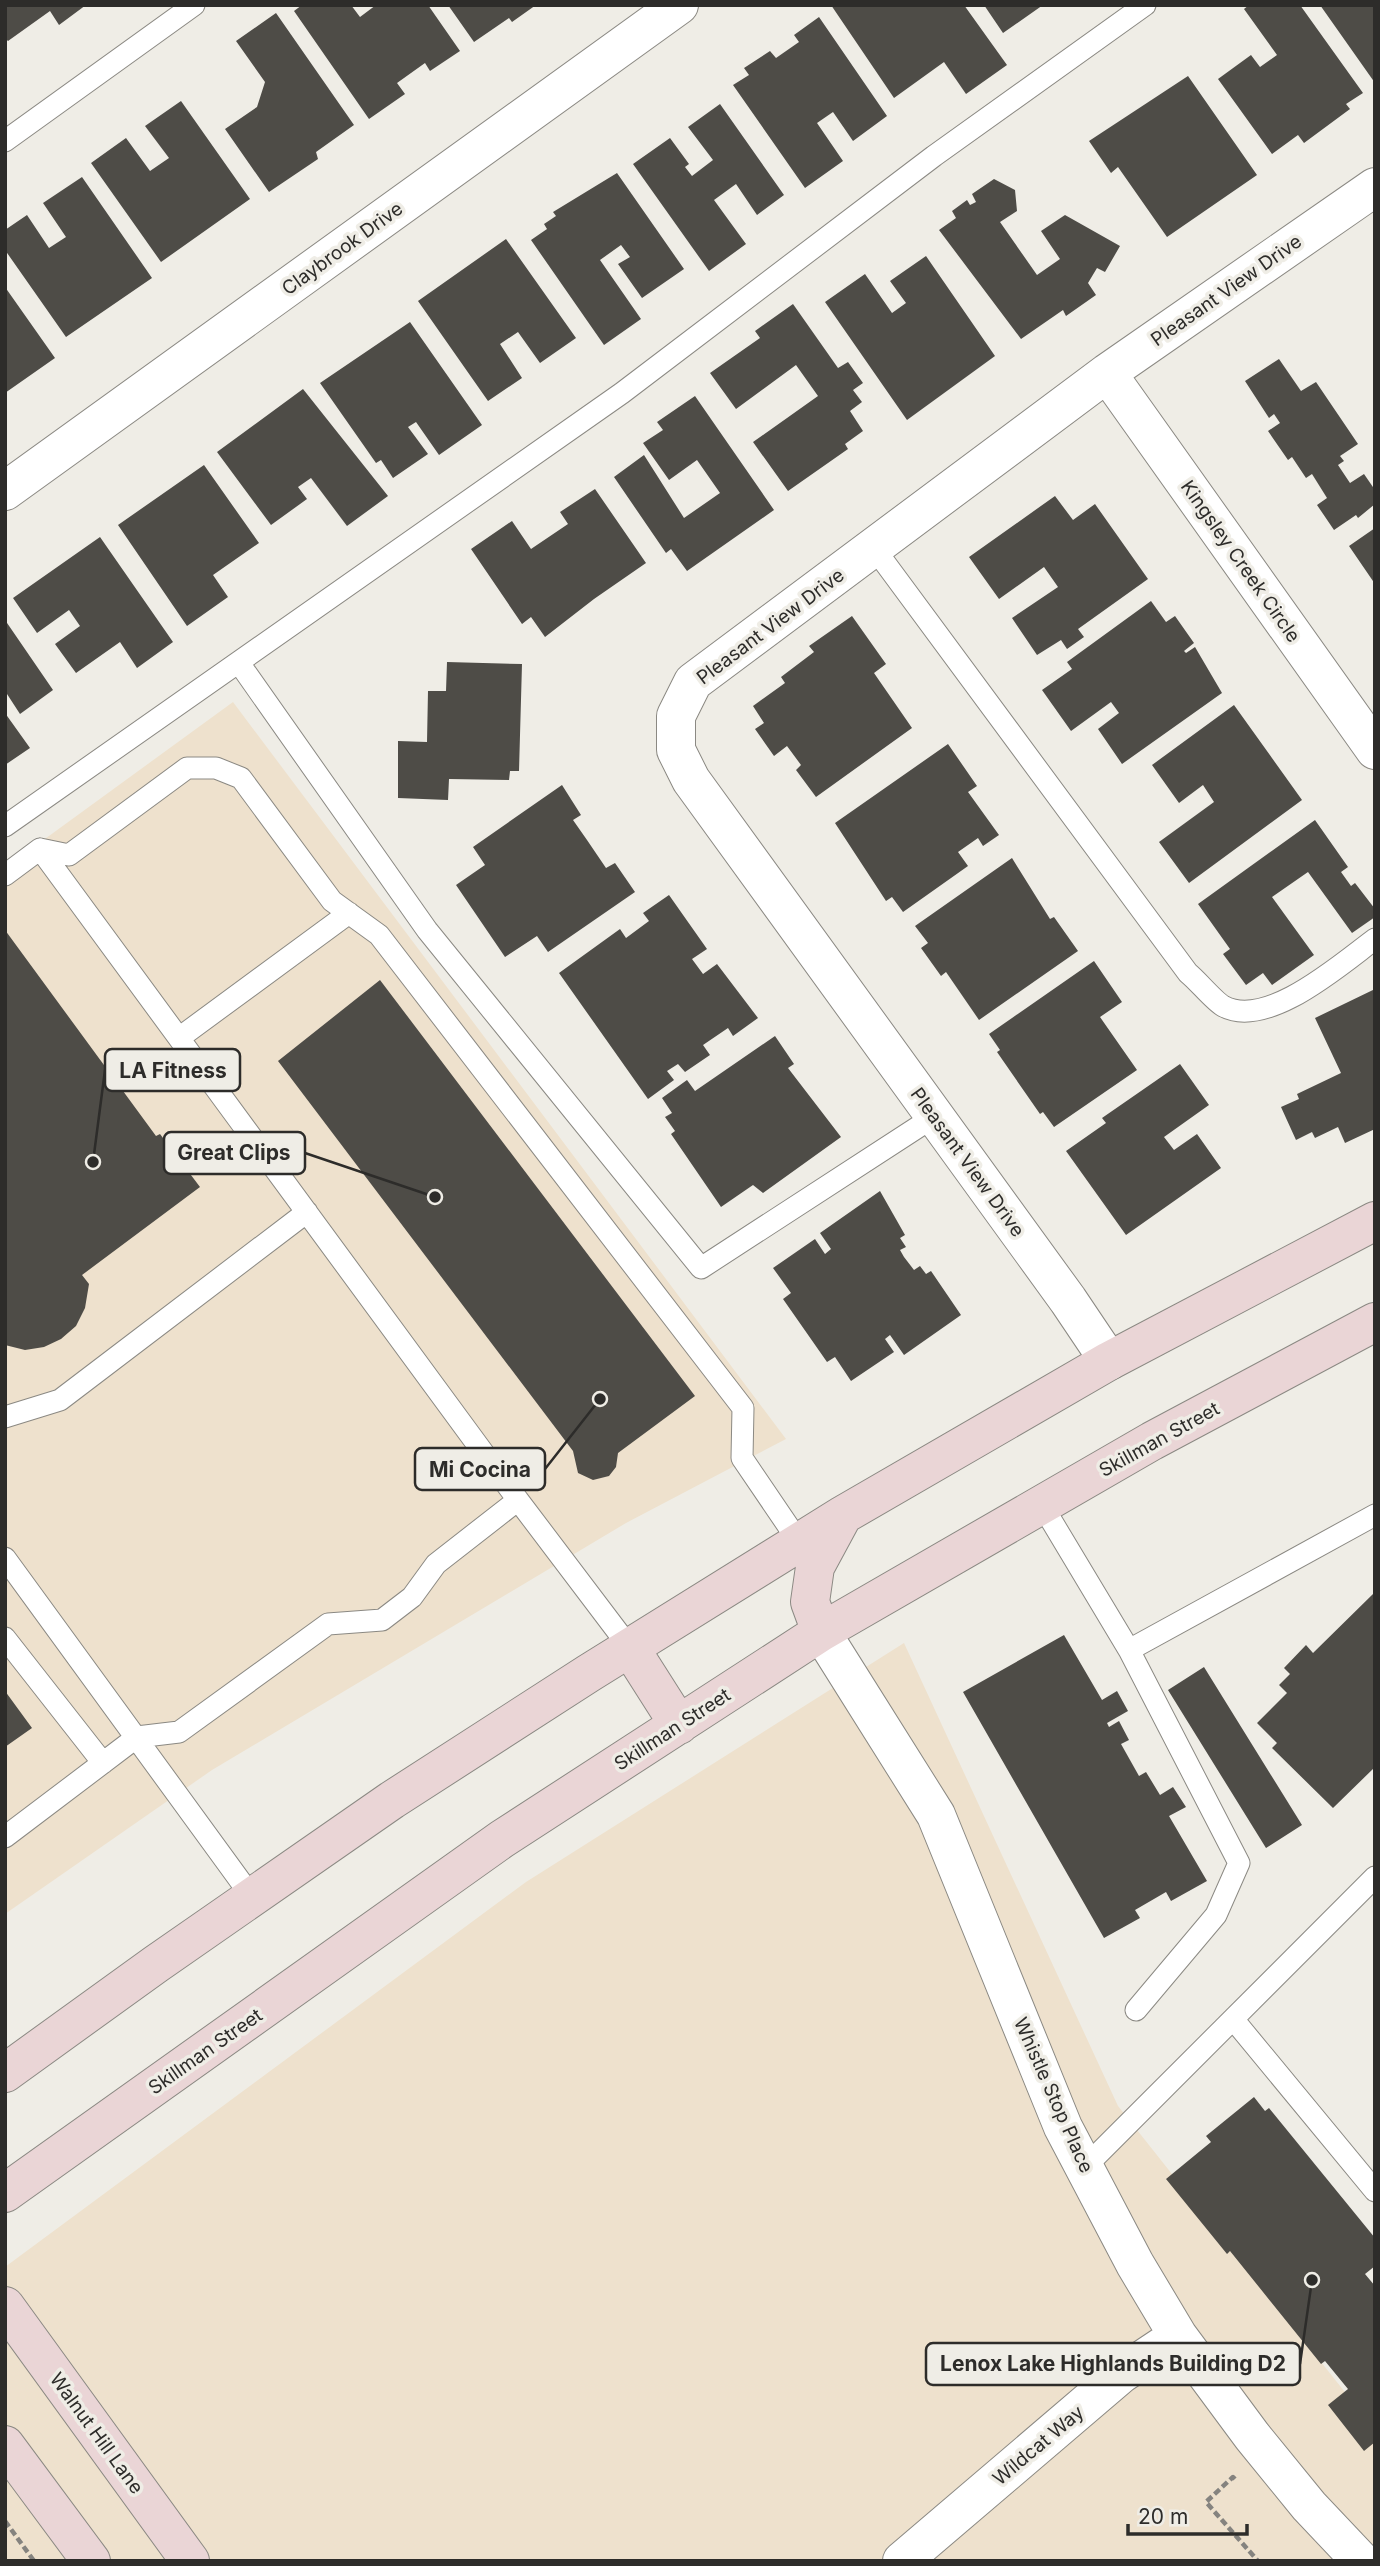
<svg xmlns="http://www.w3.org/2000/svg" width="1380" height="2566" viewBox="0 0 1380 2566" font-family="Inter,sans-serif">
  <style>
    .commercial { fill: #eee1cd }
    .building { fill: #4e4c47 }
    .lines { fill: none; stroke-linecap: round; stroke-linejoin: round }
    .lane-casing { stroke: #8b8983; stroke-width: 23 }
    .street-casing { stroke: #8b8983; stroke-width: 40 }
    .secondary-casing { stroke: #8b8983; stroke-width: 40 }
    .path { stroke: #85837f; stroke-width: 4.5; stroke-dasharray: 7 3.5; stroke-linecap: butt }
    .lane { stroke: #fff; stroke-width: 21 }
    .street { stroke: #fff; stroke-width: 38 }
    .secondary { stroke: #ead5d6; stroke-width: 38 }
    .labels { text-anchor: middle; stroke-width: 7; stroke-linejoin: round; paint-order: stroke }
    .street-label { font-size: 19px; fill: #2d2c2a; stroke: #efede6 }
    .leader { fill: none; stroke: #2d2c2a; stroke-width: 2.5 }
    .callout-dot { fill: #2d2c2a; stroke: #efede6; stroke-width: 2.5 }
    .callout { fill: #efede6; stroke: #2d2c2a; stroke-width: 2.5 }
    .callout-label { font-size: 21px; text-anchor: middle; font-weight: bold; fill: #2d2c2a }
  </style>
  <rect width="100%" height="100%" fill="#efede6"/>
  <!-- commercial -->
  <path class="commercial" d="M233 702 786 1439 626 1523 212 1770 5 1914V868Z
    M904 1643 1118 2106 1375 2430V2561H5V2267L526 1882Z"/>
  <!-- building -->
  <path class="building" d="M5 5H86L59 25 50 11 8 41 5 38Z
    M302 5H351L360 17 376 5H428L460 51 430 71 425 63 397 83 405 94 369 119 294 11Z
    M448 5H536L512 22 509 18 474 42Z
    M831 5H964L1007 65 966 94 944 62 894 98Z
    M984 5H1043L1003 33Z
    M1249 5H1300L1363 93 1346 104 1350 109 1304 143 1298 135 1272 154 1218 79 1251 55 1260 67 1277 55 1244 9Z
    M1320 5H1375V83Z
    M276 13 354 125 316 152 318 159 269 192 225 129 257 107 265 82 236 41Z
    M819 17 887 116 853 141 833 112 817 123 843 161 805 188 733 85 749 75 744 68 770 51 776 58 799 42 794 35Z
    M1188 76 1257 175 1167 237 1118 167 1111 173 1089 141Z
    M181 101 250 199 161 262 91 163 126 138 150 171 169 158 145 126Z
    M720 104 784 195 757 215 736 184 714 200 746 244 709 271 633 164 670 138 689 164 685 167 692 176 713 160 688 127Z
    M617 173 684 269 642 298 618 264 630 257 621 245 600 260 641 319 604 345 531 240 547 229 544 224 556 216 553 212Z
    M82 177 152 278 66 337 5 250V230L27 215 49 248 66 237 43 203Z
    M994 179 1015 190 1017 211 1000 222 1037 275 1060 259 1041 231 1065 215 1120 246 1105 272 1097 268 1088 283 1096 295 1066 316 1063 310 1021 339 939 230 956 218 952 211 967 200 970 205 976 202 972 194Z
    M506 239 576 338 540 363 518 332 500 344 522 378 488 401 418 301Z
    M926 256 995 356 907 420 825 302 865 274 892 313 906 303 890 281Z
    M5 287 55 358 5 393Z
    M793 304 838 368 848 362 863 383 853 390 862 402 850 411 863 431 845 444 848 449 788 491 753 442 818 396 796 365 736 409 710 373 760 338 755 331Z
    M410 322 482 425 439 455 416 422 408 427 428 454 393 478 381 460 376 463 320 383Z
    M1279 359 1301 391 1316 382 1358 444 1340 456 1344 461 1338 465 1350 483 1364 474 1375 490V504L1358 518 1356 515 1334 530 1317 505 1327 498 1312 474 1306 478 1292 457 1288 460 1268 431 1280 423 1274 414 1269 418 1245 381Z
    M303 389 388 496 347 526 311 478 298 487 307 499 271 525 217 452Z
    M695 396 774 510 687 571 671 549 666 553 614 477 644 455 684 518 720 493 697 460 669 480 643 443 663 430 657 422Z
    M204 465 259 543 213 575 228 597 187 626 118 525Z
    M595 489 646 563 594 599 545 637 531 617 522 624 471 549 512 521 531 549 568 524 560 512Z
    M1055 496 1073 520 1095 504 1148 579 1078 629 1084 637 1067 649 1061 640 1037 655 1012 618 1058 587 1044 567 999 599 969 557Z
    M1375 528V584L1349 546Z
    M100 537 173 642 137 668 120 642 76 673 55 644 80 626 69 610 37 633 13 598Z
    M1151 601 1166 622 1175 616 1194 643 1184 651 1186 653 1195 647 1222 693 1122 764 1098 729 1119 713 1111 702 1071 731 1042 690 1072 669 1067 662Z
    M852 616 886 664 874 673 912 728 816 797 796 770 801 765 787 746 774 756 755 729 764 723 753 706 785 683 781 677 814 652 809 646Z
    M5 620 53 690 20 714 7 694 5 695Z
    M447 662 522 664 519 771H510L509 780 449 779 448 800 398 798V741L427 742 428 691H446Z
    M1234 705 1302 800 1189 883 1159 842 1214 802 1203 785 1179 803 1152 765Z
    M5 713 30 748 5 765Z
    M948 744 977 786 968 792 999 835 983 846 978 838 958 852 968 866 903 912 892 897 886 901 835 823Z
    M562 785 581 815 573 820 587 840 606 868 615 863 635 892 548 952 537 936 505 957 456 885 485 865 473 847Z
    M1315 820 1348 867 1341 872 1351 886 1355 883 1375 909V917L1352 933 1308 872 1272 897 1314 955 1272 985 1263 973 1246 985 1223 954 1230 949 1198 904Z
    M1012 858 1050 919 1054 917 1078 951 979 1020 946 972 941 976 921 948 928 943 915 926Z
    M669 895 707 949 692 959 703 974 717 964 758 1018 733 1036 728 1028 703 1045 710 1055 685 1072 678 1064 667 1071 674 1080 648 1099 559 973 620 929 626 938 649 921 643 913Z
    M5 930 156 1136 160 1134 200 1187 82 1275 89 1284 85 1308 76 1326 61 1339 44 1347 25 1350 5 1345Z
    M1094 961 1122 1002 1100 1017 1137 1070 1054 1127 1043 1112 1040 1114 997 1052 1000 1050 989 1034Z
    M380 980 695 1396 618 1453 616 1467 609 1476 593 1480 578 1473 573 1451 278 1061Z
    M1375 989V1129L1345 1143 1338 1127 1315 1138 1312 1132 1296 1140 1281 1107 1299 1099 1297 1094 1341 1073 1315 1018Z
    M775 1036 794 1064 788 1068 841 1137 763 1193 753 1185 721 1207 671 1134 675 1131 665 1117 672 1113 662 1098 687 1080 695 1091Z
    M1180 1064 1209 1105 1164 1137 1174 1150 1197 1134 1221 1168 1126 1235 1066 1151 1106 1123 1102 1118Z
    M880 1191 905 1235 900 1238 906 1247 900 1250 904 1257 914 1270 920 1266 926 1274 931 1271 961 1315 904 1355 890 1335 885 1339 894 1352 851 1381 835 1357 827 1362 783 1299 791 1293 773 1268 815 1239 825 1254 831 1249 820 1233Z
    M1373 1594 1375 1596V1767L1333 1808 1272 1748 1277 1743 1257 1723 1287 1693 1279 1685 1290 1674 1284 1668 1306 1645 1313 1653Z
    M1064 1635 1102 1700 1117 1691 1128 1711 1107 1723 1109 1727 1119 1721 1129 1740 1121 1744 1139 1776 1146 1772 1160 1795 1173 1787 1186 1807 1169 1816 1207 1881 1171 1901 1166 1892 1135 1910 1140 1918 1104 1938 963 1692Z
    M1204 1667 1302 1825 1266 1848 1168 1690Z
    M5 1691 32 1728 5 1747Z
    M1254 2097 1265 2111 1269 2108 1375 2238V2266L1365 2274 1375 2286V2442L1364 2451 1328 2405 1348 2389 1325 2361 1321 2364 1230 2251 1227 2254 1166 2179 1211 2142 1206 2136Z"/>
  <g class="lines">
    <!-- lane casing -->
    <g class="lane-casing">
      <path id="lane" d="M5 141 194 5
        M874 548 1188 973C1198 981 1213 1000 1223 1006 1267 1030 1341 964 1375 939
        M239 663 427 930 701 1268 935 1116
        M5 826 622 393 934 156 1145 5
        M40 849 518 1500
        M5 875 40 849 69 855 187 768H216L241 778 332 901 379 935 743 1408 742 1458 799 1542
        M179 1038 349 913
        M5 1417 60 1400 307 1212
        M1042 1505 1129 1650
        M5 1558 252 1897
        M5 1638 103 1763
        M5 1837 137 1737 179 1732 328 1624 382 1620 412 1597 436 1564 518 1500 630 1648
        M1136 2010 1216 1915 1239 1863 1129 1650 1375 1515
        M1233 2019 1375 2191
        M1085 2167 1375 1877"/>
    </g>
    <!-- street casing -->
    <g class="street-casing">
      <path id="street" d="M1107 373 1375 750
        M5 491 679 5
        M1109 1361 1068 1300 691 780 676 750V716L693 682 1107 373 1375 187
        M821 1632 936 1815 1063 2127 1135 2264 1178 2336 1252 2436 1309 2506 1361 2561
        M902 2561 1121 2374 1178 2336"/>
    </g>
    <!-- secondary casing -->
    <g class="secondary-casing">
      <path id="secondary" d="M821 1632 810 1602 815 1567 842 1517
        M630 1648 679 1725
        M5 2073 156 1964 392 1800 589 1673 843 1515 1109 1361 1375 1221
        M5 2193 502 1839 821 1632 1152 1441 1375 1322
        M5 2306 190 2561
        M5 2445 91 2561"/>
    </g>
    <!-- path -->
    <path class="path" d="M1235 2479 1233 2477 1206 2502 1258 2561
      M5 2521 34 2561"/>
    <!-- lane -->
    <use href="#lane" class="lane"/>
    <!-- street -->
    <use href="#street" class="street"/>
    <!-- secondary -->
    <use href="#secondary" class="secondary"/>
  </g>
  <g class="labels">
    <!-- street labels -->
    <g class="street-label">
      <text transform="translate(342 248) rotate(-36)" y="7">Claybrook Drive</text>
      <text transform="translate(1226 290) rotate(-35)" y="7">Pleasant View Drive</text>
      <text transform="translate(1241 561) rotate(55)" y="7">Kingsley Creek Circle</text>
      <text transform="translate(770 626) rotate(-37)" y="7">Pleasant View Drive</text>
      <text transform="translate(968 1162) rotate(54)" y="7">Pleasant View Drive</text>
      <text transform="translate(1159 1439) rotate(-29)" y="7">Skillman Street</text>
      <text transform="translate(672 1729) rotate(-33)" y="7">Skillman Street</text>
      <text transform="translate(205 2051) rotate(-35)" y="7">Skillman Street</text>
      <text transform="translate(1054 2095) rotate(66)" y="7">Whistle Stop Place</text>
      <text transform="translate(97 2433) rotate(54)" y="7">Walnut Hill Lane</text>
      <text transform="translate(1038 2445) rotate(-40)" y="7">Wildcat Way</text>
    </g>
  </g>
  <!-- callouts -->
  <path class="leader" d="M93 1162L105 1070M435 1197L305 1153M600 1399L545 1469M1312 2280L1300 2364"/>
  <g class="callout-dot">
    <circle cx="93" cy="1162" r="7"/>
    <circle cx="435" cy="1197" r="7"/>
    <circle cx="600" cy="1399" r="7"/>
    <circle cx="1312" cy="2280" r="7"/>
  </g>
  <g class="callout">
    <rect x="105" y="1049" width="135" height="42" rx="7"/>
    <rect x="164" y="1132" width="141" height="42" rx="7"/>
    <rect x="415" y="1448" width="130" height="42" rx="7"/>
    <rect x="926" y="2343" width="374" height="42" rx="7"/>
  </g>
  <g class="callout-label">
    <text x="173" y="1078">LA Fitness</text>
    <text x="234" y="1160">Great Clips</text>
    <text x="480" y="1477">Mi Cocina</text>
    <text x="1113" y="2371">Lenox Lake Highlands Building D2</text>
  </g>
  <!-- border -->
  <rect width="1380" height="2566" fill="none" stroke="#2d2c2a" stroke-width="14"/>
  <!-- scale -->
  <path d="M1128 2524v10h119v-10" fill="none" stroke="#2d2c2a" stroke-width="3.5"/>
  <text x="1138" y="2524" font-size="21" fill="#2d2c2a" stroke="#efede6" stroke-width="5" paint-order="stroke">20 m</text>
</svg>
